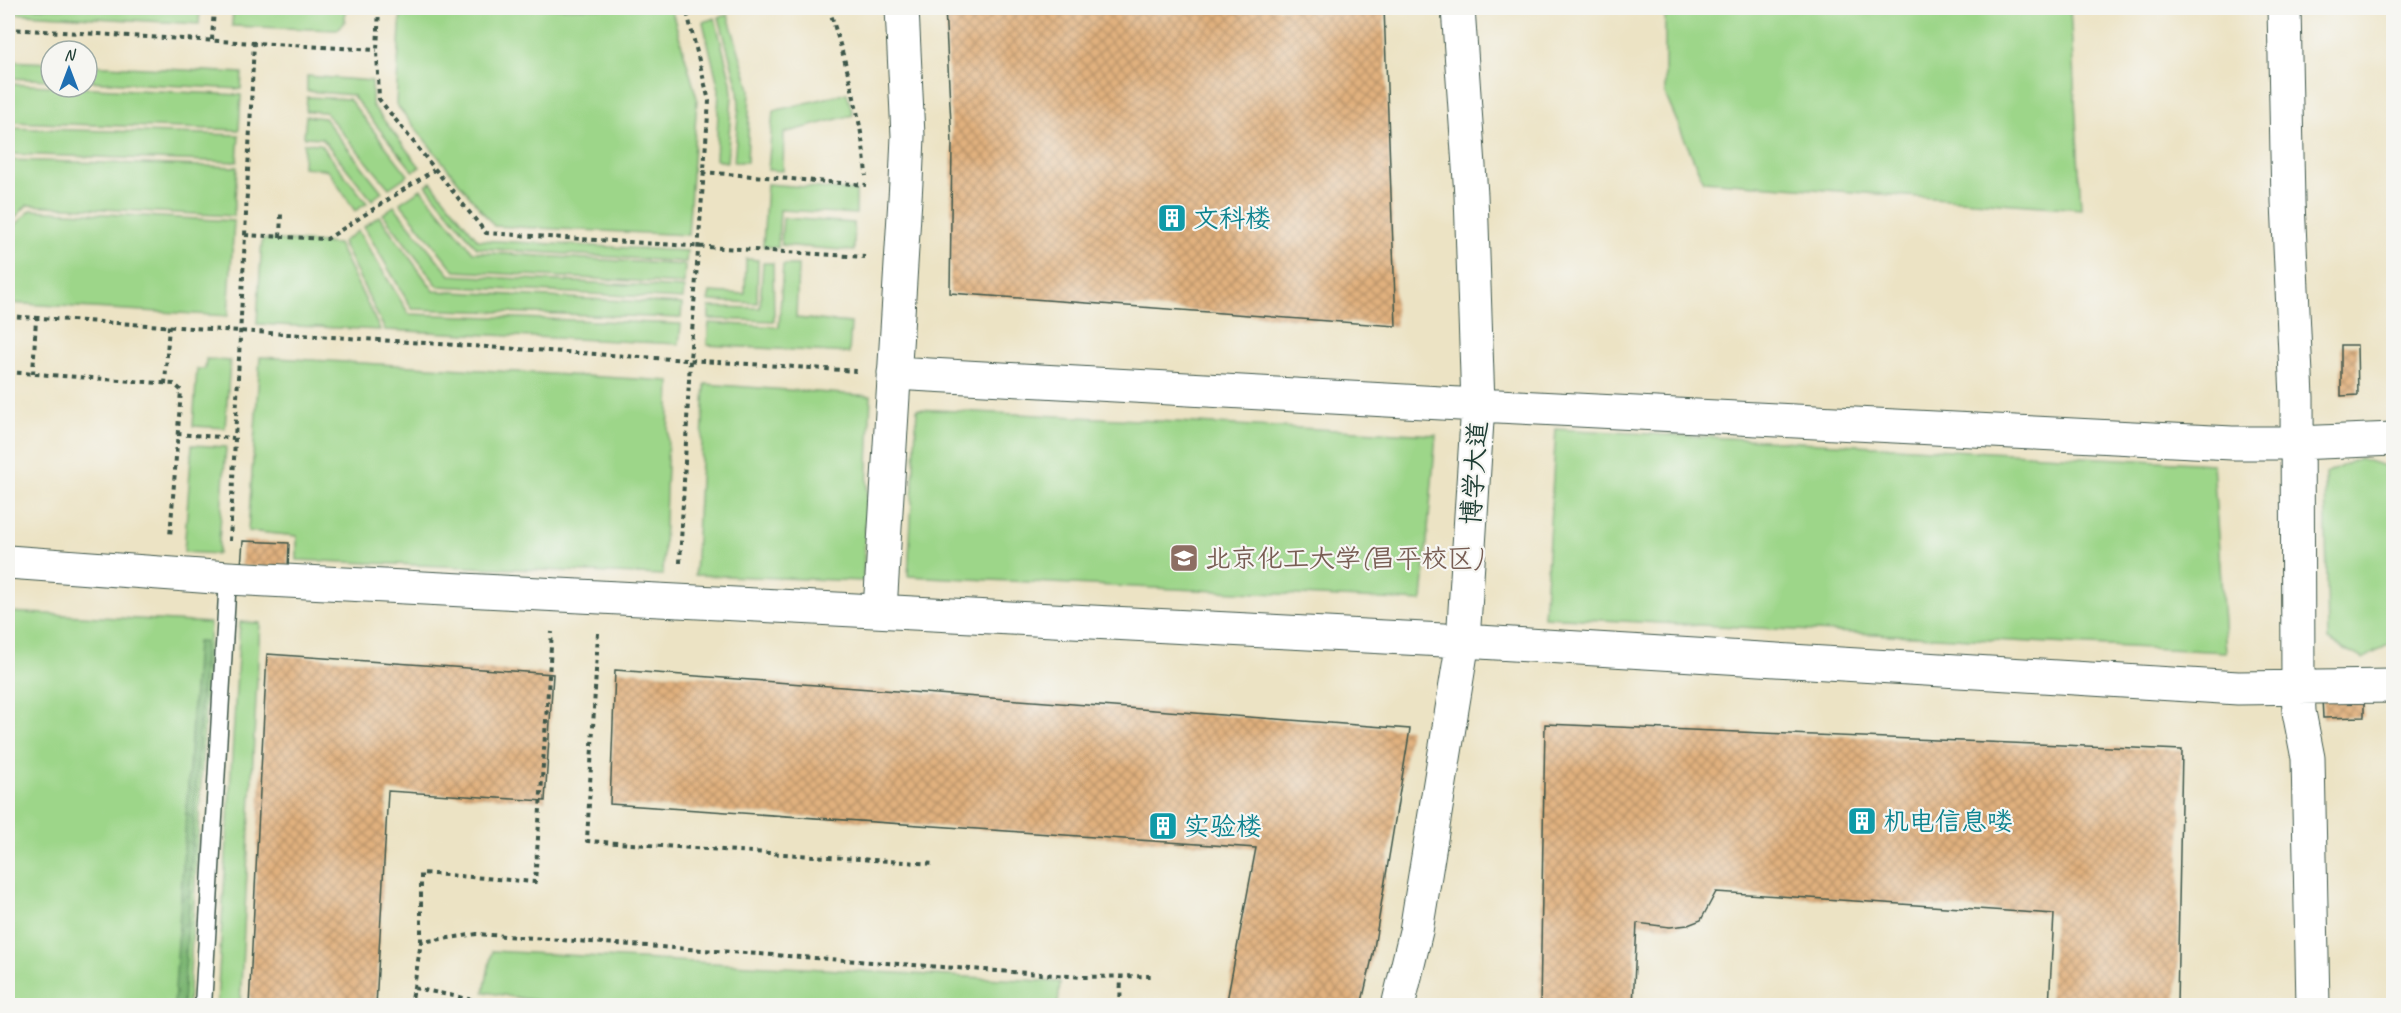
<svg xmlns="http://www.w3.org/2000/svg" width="2401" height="1013" viewBox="0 0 2401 1013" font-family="Caveat,'LXGW WenKai TC',sans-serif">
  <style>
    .grass { fill: #9dd689; stroke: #5e8a5e; stroke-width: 1.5 }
    .forest { fill: url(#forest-crowns); stroke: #4e7a54; stroke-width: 1.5 }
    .building { fill: url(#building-cross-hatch) }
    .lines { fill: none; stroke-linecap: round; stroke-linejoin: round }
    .lane-casing { stroke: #3e564a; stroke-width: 19 }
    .street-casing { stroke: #3e564a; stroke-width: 35 }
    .path { stroke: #3e564a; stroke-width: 4; stroke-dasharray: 4.5 4.5; stroke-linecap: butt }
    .lane { stroke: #fff; stroke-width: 16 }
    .street { stroke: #fff; stroke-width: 33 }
    .labels { text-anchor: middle; stroke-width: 4.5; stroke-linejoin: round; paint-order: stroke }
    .culture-label { font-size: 26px; fill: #0d838f; stroke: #f6f6f2; text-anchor: start }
    .street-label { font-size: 26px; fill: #1f3d34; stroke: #f6f6f2 }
    .education-label { font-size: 26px; fill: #785e54; stroke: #f6f6f2; text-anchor: start }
  </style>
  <defs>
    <pattern id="forest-crowns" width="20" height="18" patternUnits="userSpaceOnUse" patternTransform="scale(1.5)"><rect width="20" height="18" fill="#7eb775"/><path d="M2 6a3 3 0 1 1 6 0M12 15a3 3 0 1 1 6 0" fill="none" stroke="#679661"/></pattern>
    <pattern id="building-cross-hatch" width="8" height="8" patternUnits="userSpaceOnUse" patternTransform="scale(1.5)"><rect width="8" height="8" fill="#e1b17e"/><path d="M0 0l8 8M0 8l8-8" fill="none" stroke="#b69168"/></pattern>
  </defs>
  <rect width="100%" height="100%" fill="#f6f6f2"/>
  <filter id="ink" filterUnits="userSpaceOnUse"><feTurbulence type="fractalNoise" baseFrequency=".0167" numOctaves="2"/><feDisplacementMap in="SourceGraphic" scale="12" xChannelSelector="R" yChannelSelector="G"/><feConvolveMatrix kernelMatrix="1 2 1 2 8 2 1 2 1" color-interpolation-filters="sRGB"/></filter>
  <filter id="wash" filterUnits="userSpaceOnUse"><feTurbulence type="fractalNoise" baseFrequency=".008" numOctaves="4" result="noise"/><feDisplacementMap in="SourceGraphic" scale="24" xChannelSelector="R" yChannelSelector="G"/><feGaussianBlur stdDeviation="1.35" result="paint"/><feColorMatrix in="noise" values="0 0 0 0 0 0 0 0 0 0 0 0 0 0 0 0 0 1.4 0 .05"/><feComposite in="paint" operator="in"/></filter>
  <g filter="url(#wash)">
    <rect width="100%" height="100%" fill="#ece3c4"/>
    <!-- grass -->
    <path class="grass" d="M8 8H200L199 24 8 13Z
      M233 8H345V21L337 30 232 26Z
      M401 8H671L697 98 688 235 494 226 396 104Z
      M1665 8H2070L2081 209 1703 181 1665 94Z
      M728 15 750 89 747 162H734L739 106 738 88 719 17Z
      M715 18 731 82 732 95 727 162 716 160 719 89 703 22Z
      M8 61 51 63V80L8 78Z
      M87 65 242 73 241 89 87 81Z
      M307 76 372 81V105L420 167 413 171 352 95 307 91Z
      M8 84 241 95 239 130 8 122Z
      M847 93 853 115 784 133 783 171 768 170 773 111Z
      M307 97 349 99 408 175 389 188 325 112 306 111Z
      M306 116 324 118 382 192 372 200 322 138 304 137Z
      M8 128 239 135 237 162 8 154Z
      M304 143 320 144 367 203 355 211 328 170 303 167Z
      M8 160 237 167 234 216 27 205 8 225Z
      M431 182 478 240 687 251 686 262 477 248 426 185Z
      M767 184 856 191V214L780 210 778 248 763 246Z
      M421 189 473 252 685 265 684 284 455 271 400 203Z
      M394 206 450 275 684 288 683 299 438 286 383 214Z
      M31 210 234 221 228 316 8 303V232Z
      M379 216 434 291 682 304 681 318 412 309 364 227Z
      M783 218 854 223V251L781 245Z
      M358 231 409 314 681 324 679 344 385 330 342 242Z
      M262 239 338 244 380 330 257 324Z
      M746 259 758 260 757 303 708 301 710 292 745 294Z
      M763 263H773L774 321 709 319V307L760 308Z
      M783 265H798L796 318 851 323 849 353 707 345 709 323 779 327Z
      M260 357 670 381 663 575 297 560V536L248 531Z
      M206 359 230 361 225 428 193 426 197 369H205Z
      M705 384 871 396 863 581 695 575Z
      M917 409 1436 435 1422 601 908 576Z
      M1556 429 2213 464 2226 652 1544 617Z
      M192 445 226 447 218 554 184 552Z
      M2359 458 2394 469 2393 642 2363 659 2328 640 2325 474Z
      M8 612 210 623 188 1005H8Z
      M240 622 260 623 240 1005H217Z
      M492 951 1060 982 1058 1005H564L484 992Z"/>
    <!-- forest -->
    <path class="forest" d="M197 642H205L183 1005H174Z"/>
    <g id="blocks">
      <!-- building -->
      <path class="building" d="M945 8H1384L1396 326 950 293 952 143Z
        M2341 345H2357L2358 395 2341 396Z
        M243 541 289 543 288 569 241 566Z
        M267 654 553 674 545 801 388 791 376 1006H249Z
        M615 670 1410 729 1373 954 1361 1006H1226L1256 848 610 804Z
        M2364 697V717L2323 718 2322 698Z
        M1545 724 2182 750 2177 1006H2049L2054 914 1716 892 1701 920 1688 925 1670 927 1637 923 1633 1006H1540Z"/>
    </g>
  </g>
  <g filter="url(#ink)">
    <use href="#blocks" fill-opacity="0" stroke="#3e564a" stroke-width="1.5"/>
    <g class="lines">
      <!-- lane casing -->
      <g class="lane-casing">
        <path id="lane" d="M203 1006 228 578"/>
      </g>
      <!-- street casing -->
      <g class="street-casing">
        <path id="street" d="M2284 8 2288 202 2297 397 2298 688 2299 712 2308 758 2313 1006
          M894 373 1478 405 2232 443H2296L2394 439
          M8 562 228 578 1463 641 2238 688 2394 686
          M880 610 906 182 908 136 902 8
          M1398 1006 1416 931 1463 641 1478 405 1471 195 1458 8"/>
      </g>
      <!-- path -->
      <path class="path" d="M379 8 377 50 379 99 486 233 865 257
        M829 8C846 63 862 117 866 176
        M8 29 377 50
        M212 40 214 8
        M702 172 866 185
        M245 235 254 42
        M280 237 281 214
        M8 316 857 371
        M8 372 174 384 181 390 170 537
        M33 374 36 318
        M165 384 169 325
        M177 434 234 438
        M230 541 245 235 327 239 434 170
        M680 563 690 360 709 101 686 8
        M598 633 587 841 934 864
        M421 942V873L535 882 552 632
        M414 988 504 1006
        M411 1006 421 942 477 934 1083 977 1153 976
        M1120 1006 1121 977"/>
      <!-- lane -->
      <use href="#lane" class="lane"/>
      <!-- street -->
      <use href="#street" class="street"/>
    </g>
  </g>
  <!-- icons -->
  <defs>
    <g id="building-square" transform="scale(1.5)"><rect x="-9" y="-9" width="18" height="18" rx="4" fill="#0f9aa8" stroke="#f6f6f2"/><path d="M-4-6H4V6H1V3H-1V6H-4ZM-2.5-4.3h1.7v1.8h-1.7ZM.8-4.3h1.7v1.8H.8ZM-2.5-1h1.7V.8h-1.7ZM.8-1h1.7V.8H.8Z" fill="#fff"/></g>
    <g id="university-square" transform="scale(1.5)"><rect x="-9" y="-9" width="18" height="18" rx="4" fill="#8d6e63" stroke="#f6f6f2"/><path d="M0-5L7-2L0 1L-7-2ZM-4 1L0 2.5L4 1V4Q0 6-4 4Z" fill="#fff"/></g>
  </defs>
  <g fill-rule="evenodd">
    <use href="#building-square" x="1172" y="218"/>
    <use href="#university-square" x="1184" y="558"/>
    <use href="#building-square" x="1862" y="821"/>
    <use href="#building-square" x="1163" y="826"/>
  </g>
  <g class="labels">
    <!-- culture labels -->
    <g class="culture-label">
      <text x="1193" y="227">文科楼</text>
      <text x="1883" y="830">机电信息喽</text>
      <text x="1184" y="835">实验楼</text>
    </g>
    <!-- street labels -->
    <g class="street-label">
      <text transform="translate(1474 473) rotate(-86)" y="9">博学大道</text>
    </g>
    <!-- education labels -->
    <g class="education-label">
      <text x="1205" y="567">北京化工大学(昌平校区)</text>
    </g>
  </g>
  <!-- margin -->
  <rect width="2401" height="1013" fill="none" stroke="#f6f6f2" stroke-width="30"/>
  <!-- north arrow -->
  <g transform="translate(69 69)"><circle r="28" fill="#f6f6f2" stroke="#a0aca6" stroke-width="1.5"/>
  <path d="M0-4.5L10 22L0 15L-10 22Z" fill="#1f6fb2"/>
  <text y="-9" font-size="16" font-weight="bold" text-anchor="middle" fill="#1f3d34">N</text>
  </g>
</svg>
